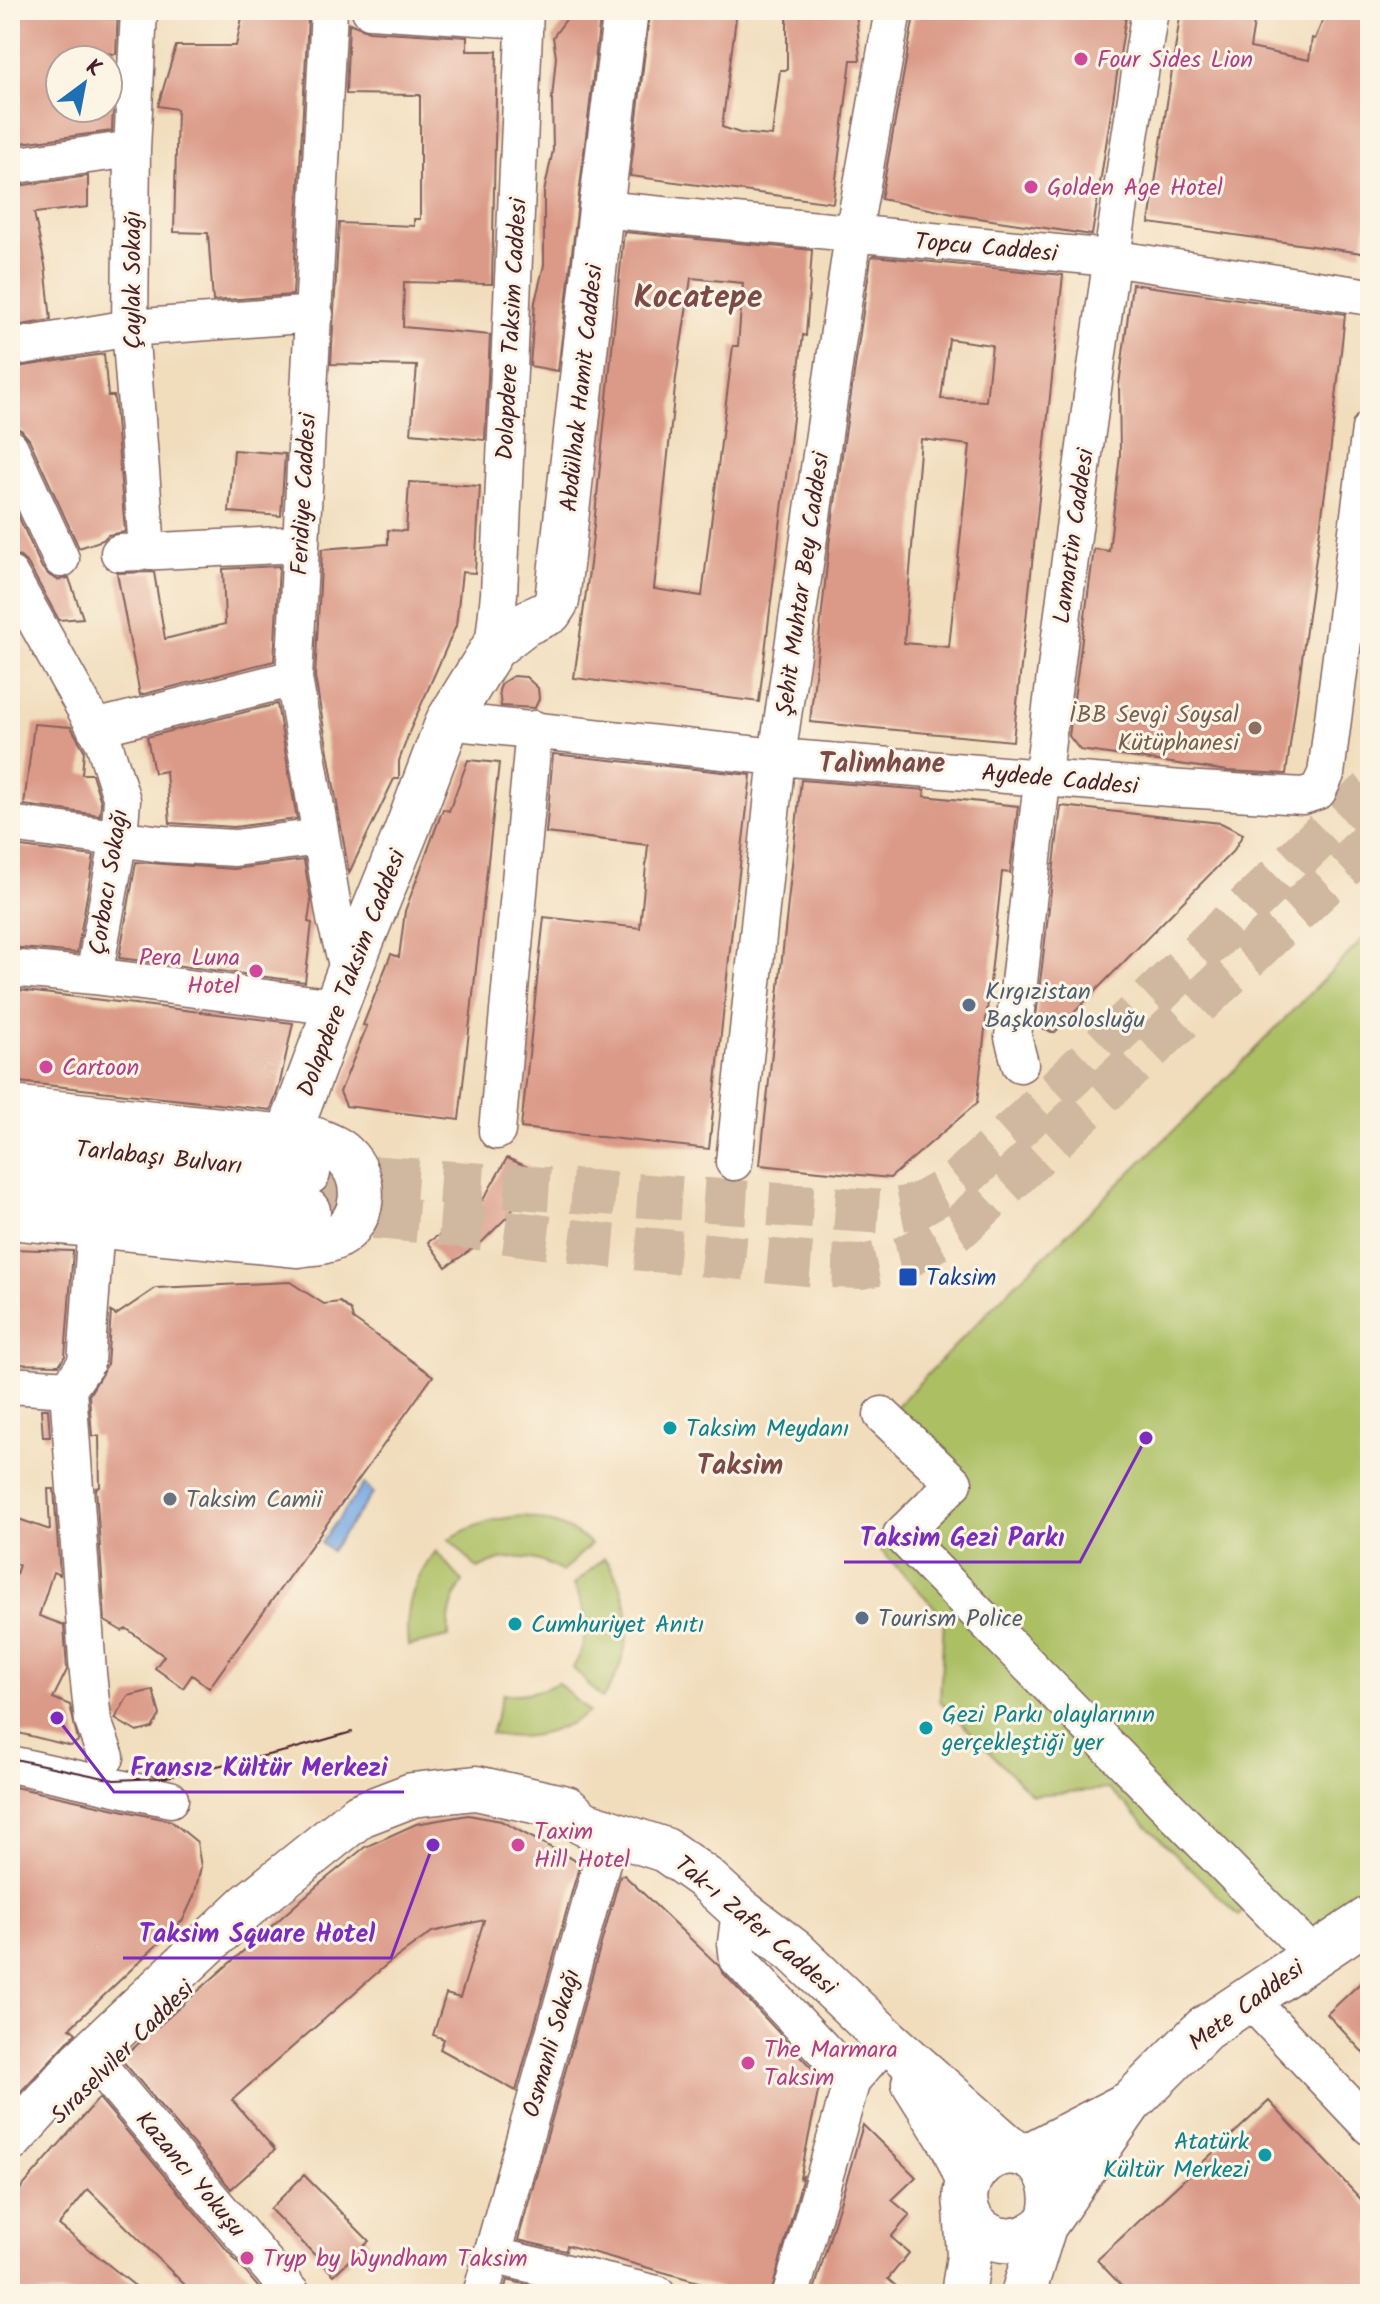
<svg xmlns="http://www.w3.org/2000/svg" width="1380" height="2304" viewBox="0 0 1380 2304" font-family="Kalam,sans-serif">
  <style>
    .green { fill: #acbf63; stroke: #7b6f47; stroke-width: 2 }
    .water { fill: #76a8e2; stroke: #606486; stroke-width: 2 }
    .building { fill: #db9a87; fill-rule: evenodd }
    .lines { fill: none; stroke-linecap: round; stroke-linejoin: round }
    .major-tunnel { stroke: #d0b79f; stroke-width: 44; stroke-dasharray: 44 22; stroke-linecap: butt }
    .minor-casing { stroke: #84625e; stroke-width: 39 }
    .major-casing { stroke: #84625e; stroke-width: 47 }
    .minor { stroke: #fff; stroke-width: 36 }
    .major { stroke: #fff; stroke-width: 44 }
    .tram { stroke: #4a1f2b; stroke-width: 2 }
    .hotel-dot { fill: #d1479c; stroke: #fcf5e5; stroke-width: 3 }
    .education-dot { fill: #8d6e63; stroke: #fcf5e5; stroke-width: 3 }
    .service-dot { fill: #5c6f8a; stroke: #fcf5e5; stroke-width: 3 }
    .transit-dot { fill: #1a4fb4; stroke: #fcf5e5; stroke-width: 3 }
    .culture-dot { fill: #0f9aa8; stroke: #fcf5e5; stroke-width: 3 }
    .worship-dot { fill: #6b7280; stroke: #fcf5e5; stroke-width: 3 }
    .labels { text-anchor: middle; stroke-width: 6; stroke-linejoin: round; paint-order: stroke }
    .hotel-label { font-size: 24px; fill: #b23c85; stroke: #fcf5e5; text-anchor: start }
    .street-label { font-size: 24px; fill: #4a1f2b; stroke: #fcf5e5 }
    .education-label { font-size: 24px; fill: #785e54; stroke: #fcf5e5; text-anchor: end }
    .service-label { font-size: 24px; fill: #4e5e75; stroke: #fcf5e5; text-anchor: start }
    .transit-label { font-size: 24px; fill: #164399; stroke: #fcf5e5; text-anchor: start }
    .culture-label { font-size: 24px; fill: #0d838f; stroke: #fcf5e5; text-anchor: start }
    .worship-label { font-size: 24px; fill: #5b616d; stroke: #fcf5e5; text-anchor: start }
    .quarter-label { font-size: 28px; font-weight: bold; fill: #7d4a4b; stroke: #fcf5e5 }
    .district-label { font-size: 32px; font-weight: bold; fill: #7d4a4b; stroke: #fcf5e5 }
    .leader { fill: none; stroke: #7b2cbf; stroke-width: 3 }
    .callout-dot { fill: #7b2cbf; stroke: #fcf5e5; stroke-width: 3 }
    .callout-label { font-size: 26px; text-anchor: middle; font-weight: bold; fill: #7b2cbf; stroke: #fcf5e5; stroke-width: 6; stroke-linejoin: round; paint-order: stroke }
  </style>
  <rect width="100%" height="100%" fill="#fcf5e5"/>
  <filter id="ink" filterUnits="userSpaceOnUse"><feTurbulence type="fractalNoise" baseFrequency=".0125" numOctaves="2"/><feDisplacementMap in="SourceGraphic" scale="16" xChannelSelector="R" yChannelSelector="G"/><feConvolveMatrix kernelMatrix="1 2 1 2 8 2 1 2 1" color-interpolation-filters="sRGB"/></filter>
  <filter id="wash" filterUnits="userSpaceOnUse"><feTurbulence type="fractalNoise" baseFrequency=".006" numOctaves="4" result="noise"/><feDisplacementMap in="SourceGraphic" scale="32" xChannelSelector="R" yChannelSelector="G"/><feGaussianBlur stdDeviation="1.8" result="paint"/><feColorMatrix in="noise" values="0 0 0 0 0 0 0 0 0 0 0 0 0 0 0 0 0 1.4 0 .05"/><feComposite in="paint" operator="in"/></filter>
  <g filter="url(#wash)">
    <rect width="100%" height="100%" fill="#f1ddbc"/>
    <!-- green -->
    <path class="green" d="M1370 932V1888L1328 1927 1302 1930 1262 1889 1239 1916 1109 1789 1032 1795 940 1701 944 1617 875 1544 951 1466 893 1410 1005 1294 1197 1108Z
      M524 1516C549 1521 571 1527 591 1544L562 1572C534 1553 507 1554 478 1569L449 1539C474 1524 495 1518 524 1516Z
      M436 1551 463 1582C452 1600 447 1616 449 1637L408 1646C404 1610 413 1580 436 1551Z
      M604 1558C639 1600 632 1657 602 1699L573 1668C590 1639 589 1615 574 1585Z
      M558 1683 589 1712C559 1733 527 1742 491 1734L503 1694C524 1695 539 1692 558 1683Z"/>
    <!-- water -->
    <path class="water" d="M364 1484 373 1493 331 1551 321 1543Z"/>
    <g id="blocks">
      <!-- building -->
      <path class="building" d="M10 10H118L116 54 60 52V108H113L112 131 21 143 10 94Z
        M573 10H601L558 371 530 366 535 302 544 265V192L553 150 552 99 556 57 553 37Z
        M650 10H737L722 127 740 133 772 136 780 70H787V10H856L860 60H851L833 203 630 176Z
        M915 10H1127L1092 235 958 215 881 199Z
        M1181 10H1256L1250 48 1309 60 1312 38 1315 39 1327 10H1370V197L1362 253 1149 223Z
        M243 13 308 18 293 295 213 301 208 233 174 232 177 109 158 106 176 46H236Z
        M349 23 369 31 467 37V51H497L492 284 404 282 403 327 490 335 485 440 411 433 417 366 331 364 339 223 414 226V219H420V95L346 94Z
        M88 176V207L34 213 45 265 51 320 10 327V187Z
        M624 232 812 250 806 336 803 335 795 401 759 702 574 678 590 564ZM691 278 743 283 738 346H733L702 596 654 589 676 378Z
        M873 256 1063 275 1013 741 810 722 830 537 871 258ZM949 339 992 345 986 401 941 399ZM921 439 970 445 949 647 904 643Z
        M1132 284 1345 314 1329 464 1286 774 1228 771 1080 750 1069 736 1094 549 1109 551 1120 455 1119 385Z
        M104 354 108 396H114L125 532 108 535 103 540 79 548 29 439 21 430 10 427V368Z
        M234 450 285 454 281 516 229 512Z
        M409 482 480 486 475 573 462 572 456 626 410 730 399 761V779H394L349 873 315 677 322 549 388 544V530L406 531Z
        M10 498 42 568 50 576 58 580 69 578 83 618 59 620 28 564 20 557 10 554Z
        M279 566 274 661 140 695 117 573 154 572 165 639 225 624 223 569Z
        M513 676 526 677 538 688 539 699 535 708 501 706 499 690 502 683Z
        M277 704 297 819 234 827 170 823 166 771 154 773 147 737Z
        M34 724 71 727 84 750 82 774H92L101 802 100 815 24 805Z
        M553 754 751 775 731 939 709 1149 521 1128 544 917 640 928 648 845 546 833Z
        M468 760 499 763 459 1120 346 1106 340 1092 367 1026 363 1025 391 954 399 957 405 911 443 809 449 811Z
        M801 780 925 790 924 796 1018 806 1010 873 1002 872 977 1103 890 1178 760 1165Z
        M1061 806 1221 823 1243 834 1234 850 1054 1033 1035 1025Z
        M13 846 94 856 77 953 10 947V868Z
        M304 860 311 901 308 922 312 923 305 982 119 958 136 862 234 869Z
        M10 989 293 1023 279 1087 271 1110 10 1081Z
        M507 1158 535 1170 524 1192 507 1217 482 1242 446 1267 428 1242 461 1221 483 1200Z
        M10 1249 73 1251 65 1356 59 1365 11 1364Z
        M290 1282 324 1304 340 1302 351 1311 353 1319 433 1376 209 1688 192 1675 183 1688 155 1668 164 1656 127 1629 122 1631 105 1621 96 1488 100 1487 99 1436H92L89 1395 107 1365 111 1312 116 1315 156 1288Z
        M41 1409H48L50 1437H43Z
        M48 1489H54L60 1575 53 1572 39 1616 64 1625 67 1670 53 1698 70 1705 78 1741 71 1746 10 1731V1592L19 1565 10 1562V1516L50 1530Z
        M153 1690 160 1715 152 1728 137 1732 115 1719 128 1696Z
        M10 1786 171 1821 197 1842 201 1867 194 1896 183 1920 70 2028 76 2033 10 2103Z
        M468 1815 501 1821 580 1863 516 2091 440 2049 444 2039 433 2035 446 1994 460 1998 484 1920 432 1932 386 1965 232 2100 275 2150 231 2189 121 2059 317 1886 365 1847 416 1824Z
        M624 1875 719 1966 723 1973 821 2078 800 2178 803 2176 771 2294H741L567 2245 566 2251 518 2240 620 1876Z
        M1370 1974V2060L1327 2014Z
        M99 2098 264 2294H194L88 2189 59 2225 145 2294H10V2201Z
        M1269 2101 1370 2209V2294H1129L1097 2260Z
        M863 2125 916 2177 892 2200 910 2215 891 2237 909 2253 888 2279 905 2294H813Z
        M304 2175 369 2241 334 2275 270 2209Z
        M507 2280 553 2291 552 2294H503Z"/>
    </g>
  </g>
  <g filter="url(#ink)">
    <use href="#blocks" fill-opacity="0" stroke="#84625e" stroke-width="2"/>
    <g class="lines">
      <!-- major-tunnel -->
      <path class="major-tunnel" d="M308 1173 886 1212 919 1205 953 1186 1026 1120 1337 820 1370 792
        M308 1211 442 1223 609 1246 829 1266 862 1267 904 1258 961 1226 1370 842"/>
      <!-- minor casing -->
      <g class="minor-casing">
        <path id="minor" d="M139 10 132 149 130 328 147 549
          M329 10 294 678 335 919 349 972
          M370 10 524 20
          M10 166 132 149
          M601 209 1110 258 1370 297
          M10 348 130 328 315 314
          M10 448 61 559
          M119 553 299 544
          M10 575 104 743 122 800 119 837 94 976
          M493 648 499 594 525 10
          M448 721 777 757 1182 789 1303 796 1318 791 1326 774 1370 429
          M95 728 294 678
          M10 824 162 844 235 848 320 837
          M10 968 94 976 336 1007
          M1020 1064 1013 1037C1050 694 1095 351 1150 10
          M497 1131 534 729
          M734 1162 777 757 853 235 893 10
          M10 1385 68 1389 86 1363 96 1225
          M68 1389 88 1673 93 1721 106 1757
          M882 1415 954 1483 901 1535 1314 1956
          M10 1764 170 1799
          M740 1910 736 1943 738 1959 852 2080
          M1248 1998 1370 2127
          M89 2054 292 2294
          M491 2255 657 2294
          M481 2294 611 1830
          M791 2294 852 2080 887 2040"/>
      </g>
      <!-- major casing -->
      <g class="major-casing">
        <path id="major" d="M10 1108 316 1140C326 1144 337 1148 344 1155 369 1178 366 1221 336 1237 324 1243 311 1243 298 1245L10 1217
          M288 1136 349 972 406 832 448 721 493 648 524 624 550 612 557 601 601 209 626 10
          M10 1142 308 1173
          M10 1184 308 1211
          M914 2083 953 2145 968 2180
          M10 2140 81 2062 247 1906 360 1815 412 1795 476 1788 566 1808 583 1823 665 1850 705 1878 740 1910 794 1951 887 2040 1014 2152
          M1027 2156 1124 2106
          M1044 2226C994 2269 936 2206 982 2163 991 2155 1005 2151 1017 2153 1047 2159 1057 2187 1051 2214
          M963 2294 969 2256 966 2207
          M1023 2294 1044 2226 1130 2103 1204 2029 1370 1918"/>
      </g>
      <!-- minor -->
      <use href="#minor" class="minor"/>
      <!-- major -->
      <use href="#major" class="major"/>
      <!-- tram -->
      <path class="tram" d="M10 1758 114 1780 162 1778 286 1751 352 1732"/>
    </g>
  </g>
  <!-- markers -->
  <g class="hotel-dot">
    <circle cx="1081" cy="59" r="8"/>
    <circle cx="1031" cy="187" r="8"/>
    <circle cx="256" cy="971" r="8"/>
    <circle cx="46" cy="1067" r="8"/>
    <circle cx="518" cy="1845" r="8"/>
    <circle cx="748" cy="2063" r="8"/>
    <circle cx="247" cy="2258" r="8"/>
  </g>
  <circle class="education-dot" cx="1255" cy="728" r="8"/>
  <g class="service-dot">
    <circle cx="969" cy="1005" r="8"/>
    <circle cx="862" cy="1618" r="8"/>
  </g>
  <rect class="transit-dot" x="898" y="1267" width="20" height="20" rx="4"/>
  <g class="culture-dot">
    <circle cx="670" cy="1428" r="8"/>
    <circle cx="515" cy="1624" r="8"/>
    <circle cx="926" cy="1728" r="8"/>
    <circle cx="1265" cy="2155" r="8"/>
  </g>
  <circle class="worship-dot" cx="170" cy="1499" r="8"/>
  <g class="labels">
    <!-- hotel labels -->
    <g class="hotel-label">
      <text x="1097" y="67">Four Sides Lion</text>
      <text x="1047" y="195">Golden Age Hotel</text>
      <text x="240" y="965" text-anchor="end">Pera Luna<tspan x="240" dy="28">Hotel</tspan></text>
      <text x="62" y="1075">Cartoon</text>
      <text x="534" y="1839">Taxim<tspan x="534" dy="28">Hill Hotel</tspan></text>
      <text x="764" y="2057">The Marmara<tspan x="764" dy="28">Taksim</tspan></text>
      <text x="263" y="2266">Tryp by Wyndham Taksim</text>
    </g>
    <!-- street labels -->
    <g class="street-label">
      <text transform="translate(986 247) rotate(5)" y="8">Topcu Caddesi</text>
      <text transform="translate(132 280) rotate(-90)" y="8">Çaylak Sokağı</text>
      <text transform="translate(511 329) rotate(-87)" y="8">Dolapdere Taksim Caddesi</text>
      <text transform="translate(581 388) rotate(-84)" y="8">Abdülhak Hamit Caddesi</text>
      <text transform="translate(303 494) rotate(-87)" y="8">Feridiye Caddesi</text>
      <text transform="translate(1073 536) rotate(-82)" y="8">Lamartin Caddesi</text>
      <text transform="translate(802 584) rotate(-82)" y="8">Şehit Muhtar Bey Caddesi</text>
      <text transform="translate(1060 779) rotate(5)" y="8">Aydede Caddesi</text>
      <text transform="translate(108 882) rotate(-81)" y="8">Çorbacı Sokağı</text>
      <text transform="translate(351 973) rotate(-69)" y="8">Dolapdere Taksim Caddesi</text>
      <text transform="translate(159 1157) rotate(6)" y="8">Tarlabaşı Bulvarı</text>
      <text transform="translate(756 1925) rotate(40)" y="8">Tak-ı Zafer Caddesi</text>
      <text transform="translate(1246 2005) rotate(-36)" y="8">Mete Caddesi</text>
      <text transform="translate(551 2043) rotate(-74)" y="8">Osmanli Sokağı</text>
      <text transform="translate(122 2052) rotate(-45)" y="8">Sıraselviler Caddesi</text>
      <text transform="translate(191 2174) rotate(50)" y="8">Kazancı Yokuşu</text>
    </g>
    <!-- education labels -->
    <g class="education-label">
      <text x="1239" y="722">İBB Sevgi Soysal<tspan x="1239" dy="28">Kütüphanesi</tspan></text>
    </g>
    <!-- service labels -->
    <g class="service-label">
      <text x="985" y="999">Kırgızistan<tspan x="985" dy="28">Başkonsolosluğu</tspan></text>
      <text x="878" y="1626">Tourism Police</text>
    </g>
    <!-- transit labels -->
    <g class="transit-label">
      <text x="926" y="1285">Taksim</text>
    </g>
    <!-- culture labels -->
    <g class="culture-label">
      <text x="686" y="1436">Taksim Meydanı</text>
      <text x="531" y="1632">Cumhuriyet Anıtı</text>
      <text x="942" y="1722">Gezi Parkı olaylarının<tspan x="942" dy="28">gerçekleştiği yer</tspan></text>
      <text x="1249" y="2149" text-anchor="end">Atatürk<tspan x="1249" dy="28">Kültür Merkezi</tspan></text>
    </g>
    <!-- worship labels -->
    <g class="worship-label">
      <text x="186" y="1507">Taksim Camii</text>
    </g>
    <!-- quarter labels -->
    <g class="quarter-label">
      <text x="882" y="772">Talimhane</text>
      <text x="740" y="1474">Taksim</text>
    </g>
    <!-- district labels -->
    <g class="district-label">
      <text x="698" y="307">Kocatepe</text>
    </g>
  </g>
  <!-- callouts -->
  <path class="leader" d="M1146 1438L1080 1562H844M57 1718L114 1792H404M433 1845L391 1958H123"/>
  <g class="callout-dot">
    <circle cx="1146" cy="1438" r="8"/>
    <circle cx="57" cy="1718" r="8"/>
    <circle cx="433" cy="1845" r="8"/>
  </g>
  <g class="callout-label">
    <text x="962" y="1546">Taksim Gezi Parkı</text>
    <text x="259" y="1776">Fransız Kültür Merkezi</text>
    <text x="257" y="1942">Taksim Square Hotel</text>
  </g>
  <!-- margin -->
  <rect width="1380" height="2304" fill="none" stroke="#fcf5e5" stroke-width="40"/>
  <!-- north arrow -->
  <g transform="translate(84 84) rotate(32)"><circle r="38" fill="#fcf5e5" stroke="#b59f9b" stroke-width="2"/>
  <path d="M0-6L14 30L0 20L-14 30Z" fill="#1f6fb2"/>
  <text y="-12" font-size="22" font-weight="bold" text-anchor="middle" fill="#4a1f2b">K</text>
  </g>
</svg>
